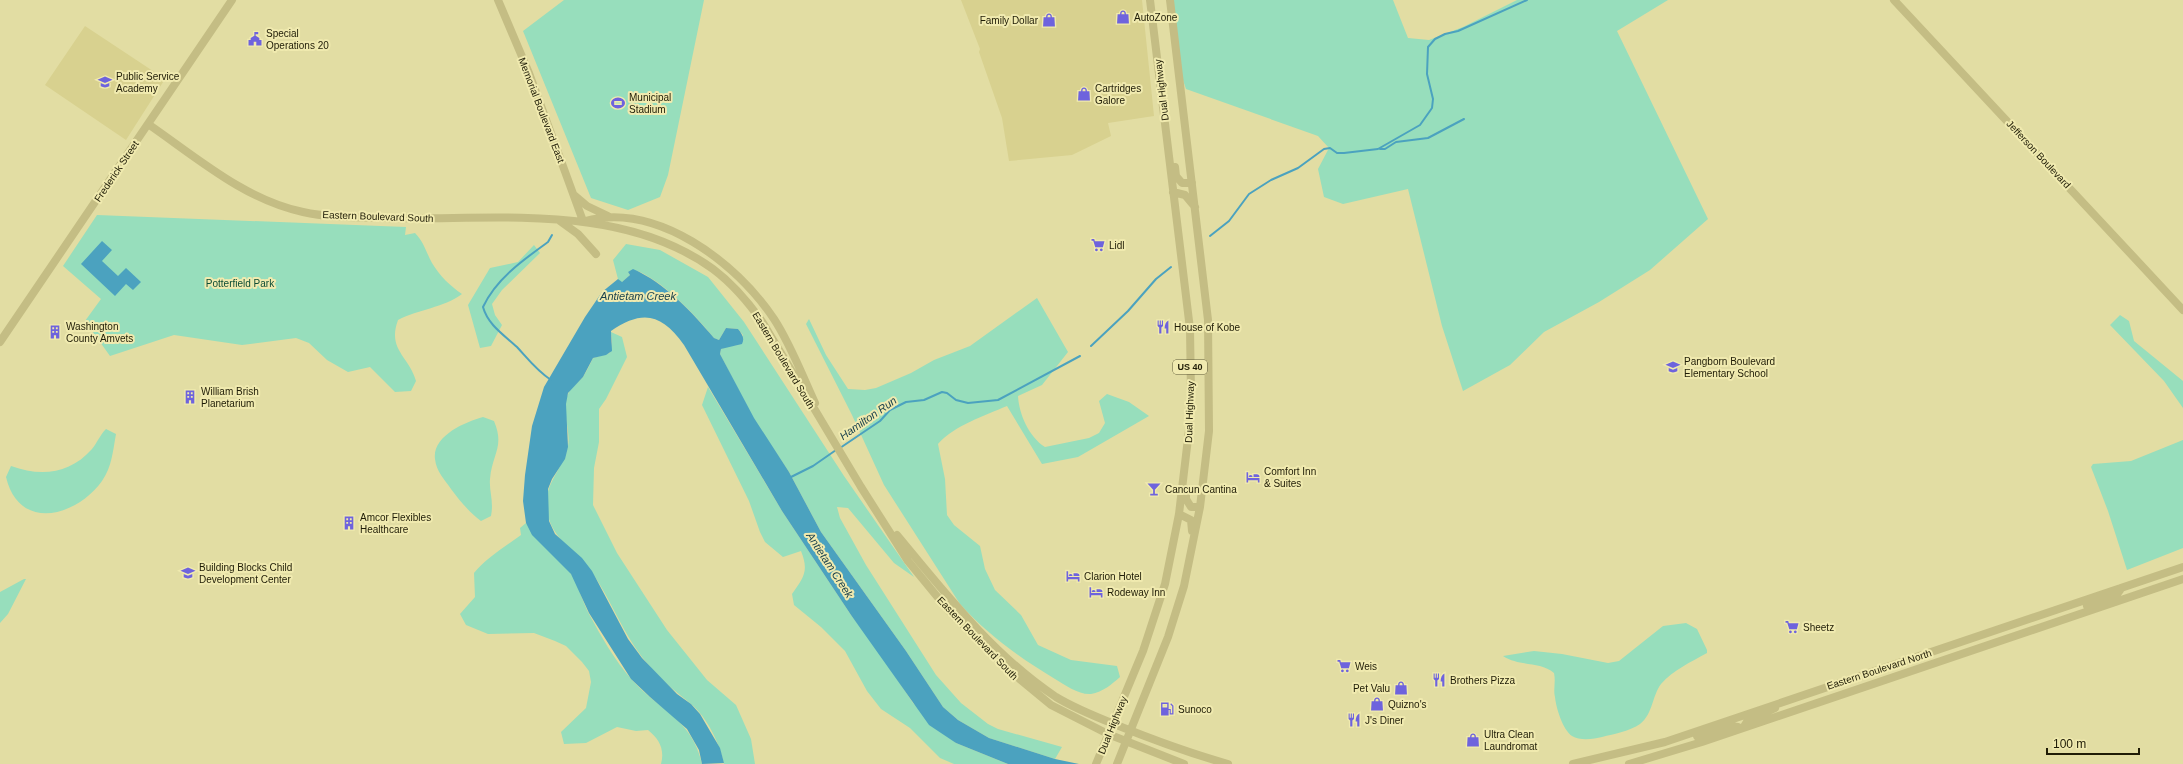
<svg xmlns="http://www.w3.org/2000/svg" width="2183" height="764" viewBox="0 0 2183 764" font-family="Helvetica,sans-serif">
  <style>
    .built { fill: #d8d18f }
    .green { fill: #97debc }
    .water { fill: #4ba2bf }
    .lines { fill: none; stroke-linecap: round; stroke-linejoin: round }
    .stream { stroke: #4ba2bf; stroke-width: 2 }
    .major { stroke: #c4bd84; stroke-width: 8 }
    .labels { text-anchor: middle; stroke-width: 4; stroke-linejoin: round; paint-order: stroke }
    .shield { fill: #f0eaaf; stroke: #5e5a39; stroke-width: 1 }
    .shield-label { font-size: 9px; font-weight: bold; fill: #1f1c06 }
    .poi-label { font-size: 10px; fill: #1f1c06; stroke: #f0eaaf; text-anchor: start }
    .street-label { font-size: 10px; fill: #1f1c06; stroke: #f0eaaf }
    .park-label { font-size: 10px; fill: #0c4c35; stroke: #f0eaaf }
    .water-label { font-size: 11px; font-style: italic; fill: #163e4b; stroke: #f0eaaf }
  </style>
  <rect width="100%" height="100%" fill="#e2dda3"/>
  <!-- built -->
  <path class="built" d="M961 0H1142L1154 116 1108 123 1111 136 1072 155 1009 161 1002 118 979 52 980 49Z
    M85 26 165 79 126 140 45 85Z"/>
  <!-- green -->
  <path class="green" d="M564 0H704L668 175 660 197 628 210 591 198 523 31Z
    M1171 0H1393L1408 38 1429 40 1463 27 1517 0H1668L1617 31 1708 219 1650 270 1599 302 1544 332 1510 365 1463 391 1442 326 1408 189 1343 204 1324 197 1318 169 1329 148 1318 136 1186 89 1178 65Z
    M97 215 406 227 405 235 415 233C424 242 426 252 432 263 440 276 450 286 462 294 443 308 419 309 398 320 387 350 409 356 416 381L411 391 395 392 370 367 348 372 327 360 309 343 296 338 242 345 174 335 110 356 85 321 101 299 63 266Z
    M626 244 660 250 708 277 744 322 844 476 914 577 894 563 848 508 837 507 840 518 866 565 936 675 961 703 988 724 998 729 1062 747 1055 759 989 738 958 720 943 707 906 651 821 532 789 472 753 418 720 354 721 349 728 346 738 345 743 335 738 329 726 328 719 340 714 338C696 316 666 284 640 272 637 271 631 272 628 272L630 275 621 283 618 279 613 260Z
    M534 245 540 253 502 290 492 304 495 315 502 325 491 346 480 348 468 305 490 268 518 262Z
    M1037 298 1068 352 1042 385 1018 396C1019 414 1029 437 1045 447L1089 438 1099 433 1105 423 1099 401 1107 394 1129 402 1149 416 1078 457 1042 464 1007 406C984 416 955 425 938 444L945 479 947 515 954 525 980 546 985 569 995 590 1021 615 1038 645 1071 660 1117 666 1120 677C1112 684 1103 692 1091 694 1079 695 1065 685 1055 679 1020 658 988 635 960 604L884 485 852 415 806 324 809 319 826 355 848 389 865 390 876 388 911 373 934 360 970 346Z
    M2120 315 2129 321 2134 341 2183 381V408L2164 381 2110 325Z
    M611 332 622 337 627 357 606 399 599 409V442L594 468 593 505 617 553 667 630 707 680 736 705 751 739 755 764H724C720 744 707 717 691 704 679 694 668 686 657 674 628 645 618 614 597 580 585 559 559 545 550 522 537 488 562 474 568 446 571 429 560 408 569 392 572 386 579 382 583 377 587 371 590 364 593 358L610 353 612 342Z
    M708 387 782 511 851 615 875 646 913 703 956 743 1008 764H954L940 758 910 728 881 709 867 691 845 651 821 627 794 605 792 594C804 577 809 571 801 551L783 557 765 542 760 532 749 501 702 405Z
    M483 417 494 421C505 447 492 454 490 479 489 492 494 501 491 516L481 521C469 512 460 501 451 489 445 480 436 471 435 459 432 436 465 422 483 417Z
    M106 429 116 434C113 450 112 467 102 481 76 517 19 532 6 477L11 466C41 477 70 474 92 449 97 443 100 435 106 429Z
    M2183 440V548L2127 570 2108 511 2091 467 2093 464 2131 461Z
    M526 523C538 544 559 555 572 575 579 587 582 601 589 614 601 636 615 661 632 680 660 711 692 719 702 764H661C665 749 659 739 648 730L636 731 617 727 586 743 564 744 561 732 586 708 591 682 589 671 582 662 566 646 555 641 534 633 488 634 466 625 460 614 475 597 474 573C485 559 506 546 521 535L520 528Z
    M24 579H26L8 614 0 623V592Z
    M1686 623 1697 629 1707 650V653C1691 662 1673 670 1661 684 1652 696 1653 714 1640 724 1630 731 1614 734 1602 737 1594 739 1580 741 1572 736 1563 730 1556 708 1555 697 1553 690 1556 682 1554 673 1540 661 1520 667 1503 656L1534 651 1562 654 1608 663 1619 661 1663 626Z"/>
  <!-- water -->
  <path class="water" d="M102 241 112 250 102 261 118 276 126 268 141 282 133 290 126 284 115 296 81 264Z
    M633 269C665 283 692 312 714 338L719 340 726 328 738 329C742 334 745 338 742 344L721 349 720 354 754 418 789 472 821 532 906 651 943 707 958 720 989 738 1055 759 1079 764H1008L956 743 929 725 851 615 782 511 684 345C662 314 643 309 611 331L612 351 606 355 593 358 583 377 568 393 566 404 568 447 565 459 552 479 548 489 549 521 555 534 582 558 592 571 628 639 642 658 677 694 691 704 700 714 720 748 724 763 702 764 699 750 687 729 650 697 631 679 589 613 571 574 532 535 526 523 523 501 525 475 532 426 544 387 585 317 602 292 618 279 622 282 630 275 628 272Z"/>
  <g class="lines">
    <!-- stream -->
    <path class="stream" d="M1380 149H1385L1396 142 1428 138 1464 119
      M1210 236 1229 221 1249 194 1271 180 1298 168 1324 149 1330 148 1337 153H1344L1378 149 1420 125 1432 108 1433 99 1427 74 1428 47 1435 39 1445 34 1458 31 1527 0
      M1091 346 1128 311 1156 279 1171 267
      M551 380C537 371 528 359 517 347 504 335 488 325 483 307 496 279 523 260 548 242L552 235
      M840 448 880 421 890 410 906 402 924 400 942 392 947 393 956 400 968 403 998 400 1080 356
      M791 477 813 466 836 450"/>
    <!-- major -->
    <path class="major" d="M498 0 529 73 583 221
      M1894 0 2183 310
      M148 124C196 157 245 200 303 212 330 218 357 217 384 218 493 221 619 201 713 269 733 284 749 303 763 323L861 487 908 561 949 611 1010 671 1051 705 1108 734 1184 764
      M1175 167 1176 176 1182 183H1192
      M1173 192 1185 195 1195 207
      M574 195 587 206 608 216
      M560 221 578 234 596 254
      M585 221C657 202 736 262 774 319 791 345 802 375 815 403
      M0 342 232 0
      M1186 489V499L1191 507H1200
      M1179 514 1191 520 1192 531
      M897 535C945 593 993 655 1056 697 1074 708 1094 716 1114 724 1151 739 1189 753 1228 764
      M2087 606C2097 602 2118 599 2121 588
      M1743 728 1748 720 1775 708
      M1697 736 1731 726 1738 727
      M1096 764 1143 651 1165 584 1179 514 1189 430 1191 394 1190 329 1150 0
      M1117 764 1168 637 1184 586 1200 507 1209 431 1208 320 1170 0
      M1573 764 1665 742 2183 567
      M1629 764 1702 742 2183 579"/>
  </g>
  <!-- icons -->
  <defs>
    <g id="shop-bare" transform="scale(1.08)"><path d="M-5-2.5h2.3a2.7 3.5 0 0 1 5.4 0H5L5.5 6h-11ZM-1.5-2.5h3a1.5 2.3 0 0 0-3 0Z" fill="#6e63dd" stroke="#f0eaaf" stroke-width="2.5" paint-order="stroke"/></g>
    <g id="civic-bare" transform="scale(1.08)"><path d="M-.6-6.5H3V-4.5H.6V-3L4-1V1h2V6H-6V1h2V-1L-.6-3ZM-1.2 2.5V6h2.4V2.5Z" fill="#6e63dd" stroke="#f0eaaf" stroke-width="2.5" paint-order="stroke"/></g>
    <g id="school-bare" transform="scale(1.08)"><path d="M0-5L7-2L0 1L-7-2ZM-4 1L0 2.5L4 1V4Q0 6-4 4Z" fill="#6e63dd" stroke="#f0eaaf" stroke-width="2.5" paint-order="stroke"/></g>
    <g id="stadium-bare" transform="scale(1.08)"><path d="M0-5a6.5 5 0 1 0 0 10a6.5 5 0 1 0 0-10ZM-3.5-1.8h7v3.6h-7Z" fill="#6e63dd" stroke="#f0eaaf" stroke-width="2.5" paint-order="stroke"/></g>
    <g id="supermarket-bare" transform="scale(1.08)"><path d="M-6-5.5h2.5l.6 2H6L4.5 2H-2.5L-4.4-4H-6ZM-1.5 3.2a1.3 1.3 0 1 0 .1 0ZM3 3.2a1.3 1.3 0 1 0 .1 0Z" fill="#6e63dd" stroke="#f0eaaf" stroke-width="2.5" paint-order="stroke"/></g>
    <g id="restaurant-bare" transform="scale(1.08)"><path d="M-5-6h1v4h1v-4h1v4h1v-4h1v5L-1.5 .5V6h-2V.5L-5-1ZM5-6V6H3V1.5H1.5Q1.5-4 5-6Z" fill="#6e63dd" stroke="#f0eaaf" stroke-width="2.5" paint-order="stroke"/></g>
    <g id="building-bare" transform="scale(1.08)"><path d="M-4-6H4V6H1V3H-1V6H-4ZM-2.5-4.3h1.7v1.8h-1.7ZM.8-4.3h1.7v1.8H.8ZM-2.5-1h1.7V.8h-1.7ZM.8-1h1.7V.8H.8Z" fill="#6e63dd" stroke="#f0eaaf" stroke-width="2.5" paint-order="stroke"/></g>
    <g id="hotel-bare" transform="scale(1.08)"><path d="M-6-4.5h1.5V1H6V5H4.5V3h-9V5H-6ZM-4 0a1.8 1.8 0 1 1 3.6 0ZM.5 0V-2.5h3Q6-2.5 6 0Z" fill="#6e63dd" stroke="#f0eaaf" stroke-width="2.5" paint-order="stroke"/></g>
    <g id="bar-bare" transform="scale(1.08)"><path d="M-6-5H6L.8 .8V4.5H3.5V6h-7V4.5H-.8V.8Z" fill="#6e63dd" stroke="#f0eaaf" stroke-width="2.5" paint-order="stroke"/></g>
    <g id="fuel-bare" transform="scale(1.08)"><path d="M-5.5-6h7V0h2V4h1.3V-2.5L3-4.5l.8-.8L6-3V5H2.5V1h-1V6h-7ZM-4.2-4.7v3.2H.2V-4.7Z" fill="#6e63dd" stroke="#f0eaaf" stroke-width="2.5" paint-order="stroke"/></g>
  </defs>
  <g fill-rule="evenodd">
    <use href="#shop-bare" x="1123" y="17"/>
    <use href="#shop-bare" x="1049" y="20"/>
    <use href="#civic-bare" x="255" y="39"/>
    <use href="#school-bare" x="105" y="82"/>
    <use href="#shop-bare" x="1084" y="94"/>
    <use href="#stadium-bare" x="618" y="103"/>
    <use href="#supermarket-bare" x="1098" y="245"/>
    <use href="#restaurant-bare" x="1163" y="327"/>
    <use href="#building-bare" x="55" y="332"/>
    <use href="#school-bare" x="1673" y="367"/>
    <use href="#building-bare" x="190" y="397"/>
    <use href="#hotel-bare" x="1253" y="477"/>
    <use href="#bar-bare" x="1154" y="489"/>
    <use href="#building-bare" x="349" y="523"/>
    <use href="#school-bare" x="188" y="573"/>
    <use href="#hotel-bare" x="1073" y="576"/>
    <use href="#hotel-bare" x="1096" y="592"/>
    <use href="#supermarket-bare" x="1792" y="627"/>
    <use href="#supermarket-bare" x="1344" y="666"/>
    <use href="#restaurant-bare" x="1439" y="680"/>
    <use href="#shop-bare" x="1401" y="688"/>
    <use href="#shop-bare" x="1377" y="704"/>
    <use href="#fuel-bare" x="1167" y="709"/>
    <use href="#restaurant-bare" x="1354" y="720"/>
    <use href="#shop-bare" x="1473" y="740"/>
  </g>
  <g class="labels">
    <!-- shield labels -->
    <rect class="shield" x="1173" y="360" width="34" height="14" rx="3"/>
    <g class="shield-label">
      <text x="1190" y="370">US 40</text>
    </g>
    <!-- poi labels -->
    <g class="poi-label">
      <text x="1134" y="21">AutoZone</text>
      <text x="1038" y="24" text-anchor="end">Family Dollar</text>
      <text x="266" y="37">Special<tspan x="266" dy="12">Operations 20</tspan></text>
      <text x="116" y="80">Public Service<tspan x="116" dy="12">Academy</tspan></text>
      <text x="1095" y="92">Cartridges<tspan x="1095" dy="12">Galore</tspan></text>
      <text x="629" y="101">Municipal<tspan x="629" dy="12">Stadium</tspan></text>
      <text x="1109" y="249">Lidl</text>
      <text x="66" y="330">Washington<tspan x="66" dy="12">County Amvets</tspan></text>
      <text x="1174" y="331">House of Kobe</text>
      <text x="1684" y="365">Pangborn Boulevard<tspan x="1684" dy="12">Elementary School</tspan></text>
      <text x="201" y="395">William Brish<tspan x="201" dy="12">Planetarium</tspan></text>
      <text x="1264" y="475">Comfort Inn<tspan x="1264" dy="12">&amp; Suites</tspan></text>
      <text x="1165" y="493">Cancun Cantina</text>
      <text x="360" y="521">Amcor Flexibles<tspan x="360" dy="12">Healthcare</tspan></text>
      <text x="199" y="571">Building Blocks Child<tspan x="199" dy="12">Development Center</tspan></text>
      <text x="1084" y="580">Clarion Hotel</text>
      <text x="1107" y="596">Rodeway Inn</text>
      <text x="1803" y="631">Sheetz</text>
      <text x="1355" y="670">Weis</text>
      <text x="1450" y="684">Brothers Pizza</text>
      <text x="1390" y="692" text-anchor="end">Pet Valu</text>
      <text x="1388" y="708">Quizno's</text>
      <text x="1178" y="713">Sunoco</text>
      <text x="1365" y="724">J's Diner</text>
      <text x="1484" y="738">Ultra Clean<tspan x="1484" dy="12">Laundromat</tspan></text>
    </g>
    <!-- street labels -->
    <g class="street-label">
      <text transform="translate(1161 90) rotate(-97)" y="4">Dual Highway</text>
      <text transform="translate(542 110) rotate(69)" y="4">Memorial Boulevard East</text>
      <text transform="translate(2039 154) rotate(47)" y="4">Jefferson Boulevard</text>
      <text transform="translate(116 171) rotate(-56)" y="4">Frederick Street</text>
      <text transform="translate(378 216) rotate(2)" y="4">Eastern Boulevard South</text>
      <text transform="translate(784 360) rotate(59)" y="4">Eastern Boulevard South</text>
      <text transform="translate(1189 412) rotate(-88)" y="4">Dual Highway</text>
      <text transform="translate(978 638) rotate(46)" y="4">Eastern Boulevard South</text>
      <text transform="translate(1879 669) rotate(-18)" y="4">Eastern Boulevard North</text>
      <text transform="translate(1112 725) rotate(-68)" y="4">Dual Highway</text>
    </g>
    <!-- park labels -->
    <g class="park-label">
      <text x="240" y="287">Potterfield Park</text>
    </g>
    <!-- water labels -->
    <g class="water-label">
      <text x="638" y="300">Antietam Creek</text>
      <text transform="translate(868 418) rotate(-35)" y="4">Hamilton Run</text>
      <text transform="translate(830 565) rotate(57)" y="4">Antietam Creek</text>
    </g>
  </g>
  <!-- scale -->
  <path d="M2047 748v6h92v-6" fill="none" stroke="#1f1c06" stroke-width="2"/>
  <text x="2053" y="748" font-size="12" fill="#1f1c06" stroke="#f0eaaf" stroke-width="3" paint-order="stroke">100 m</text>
</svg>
